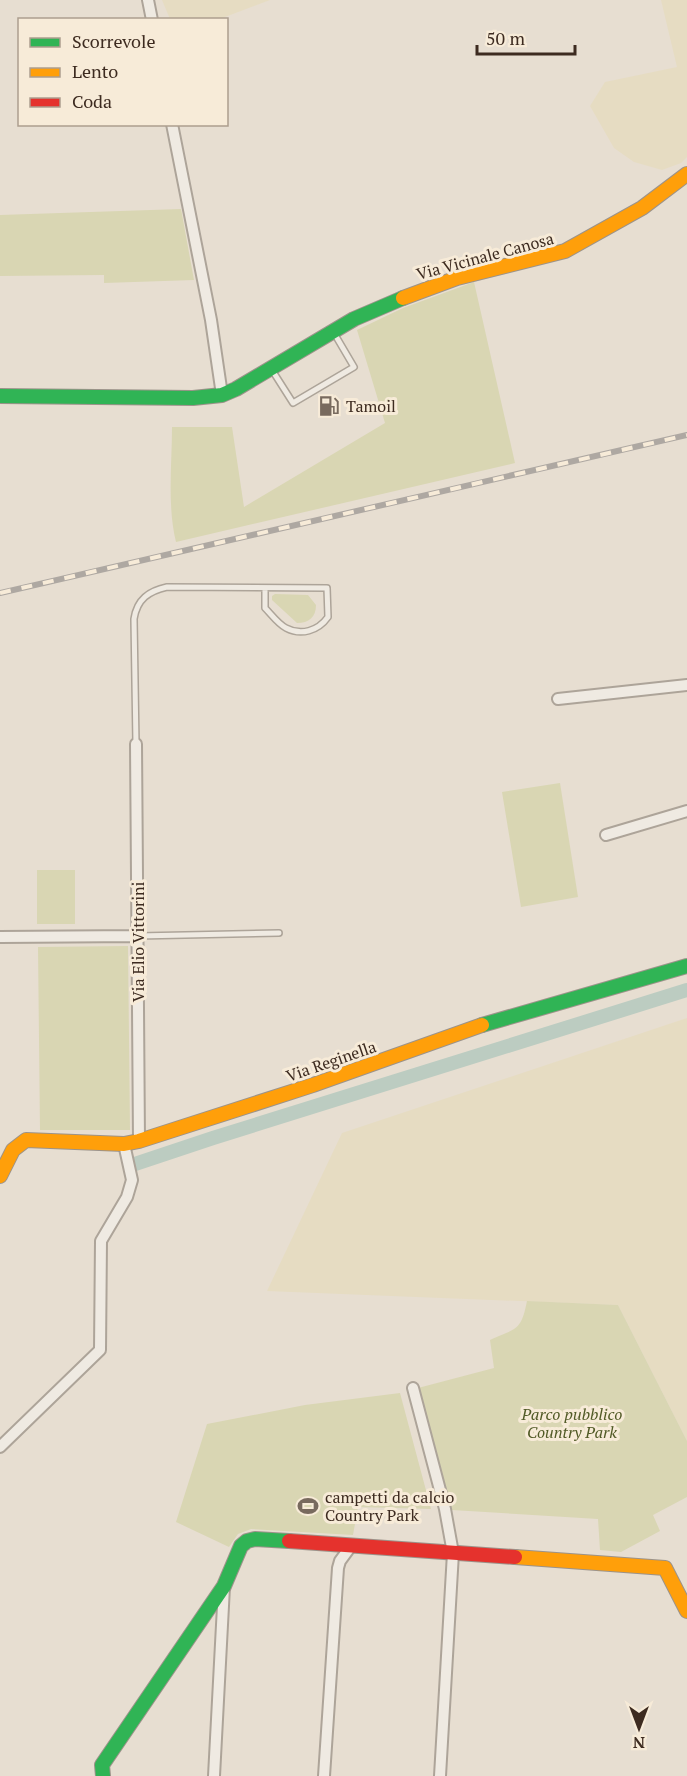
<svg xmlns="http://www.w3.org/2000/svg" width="687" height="1776" viewBox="0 0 687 1776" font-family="'PT Serif',serif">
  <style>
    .farmland { fill: #e6dcc2 }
    .green { fill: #d9d6b3 }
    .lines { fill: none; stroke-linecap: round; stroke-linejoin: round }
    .canal { stroke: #bcccc1; stroke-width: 14 }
    .lane-casing { stroke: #ada499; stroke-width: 8 }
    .street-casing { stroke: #ada499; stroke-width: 14 }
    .fast-casing { stroke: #9c938a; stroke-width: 16 }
    .slow-casing { stroke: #9c938a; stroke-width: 16 }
    .jam-casing { stroke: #9c938a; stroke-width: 16 }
    .lane { stroke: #efeae2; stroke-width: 5 }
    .street { stroke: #efeae2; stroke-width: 10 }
    .fast { stroke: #30b455; stroke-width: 14 }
    .slow { stroke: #ff9f0a; stroke-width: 14 }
    .jam { stroke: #e5322d; stroke-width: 14 }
    .rail-casing { stroke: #aea8a2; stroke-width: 6 }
    .rail { stroke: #f7ebd8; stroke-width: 4; stroke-dasharray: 11; stroke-linecap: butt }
    .labels { text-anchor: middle; stroke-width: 6; stroke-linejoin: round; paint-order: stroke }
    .street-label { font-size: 16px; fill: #3d2b20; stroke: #f7ebd8 }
    .poi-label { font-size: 16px; fill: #3d2b20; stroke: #f7ebd8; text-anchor: start }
    .park-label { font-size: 16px; font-style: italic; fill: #515a26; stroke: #f7ebd8 }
  </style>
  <rect width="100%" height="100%" fill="#e7ded1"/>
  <!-- farmland -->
  <path class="farmland" d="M162 0H270L217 20 170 19Z
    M661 0H687V157L681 163 662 170 634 162 614 148 590 106 605 82 677 67Z
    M687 1018V1441L618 1305 267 1291 342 1133Z"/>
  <!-- green -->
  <path class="green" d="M181 209 194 280 104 283V275L0 276V215Z
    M474 282 515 463 176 542C167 505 172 464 172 427H232L244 507 385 423 357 330 403 308Z
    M275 594 308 595 316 605C316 617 309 623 297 623L272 600V596Z
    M560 783 578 897 521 907 502 792Z
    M37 870H75V924H37Z
    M128 946 130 1130H40L38 947Z
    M527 1301 618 1305 687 1441V1497L653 1515 660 1531 621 1552 600 1550 598 1519 452 1510 418 1388 494 1368 490 1340C517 1328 521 1331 527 1301Z
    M400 1393 431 1509 358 1507 353 1535 251 1529 238 1534 229 1547 176 1522 207 1424 305 1405Z"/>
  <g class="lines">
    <!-- canal -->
    <path class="canal" d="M135 1164 213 1138 687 990"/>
    <!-- lane casing -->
    <g class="lane-casing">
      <path id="lane" d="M272 370 293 403 354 367 334 333
        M136 744 134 619C137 599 149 591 167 587L327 588 328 617C318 631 301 636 286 628 278 624 271 614 265 608V588
        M138 936 279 933"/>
    </g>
    <!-- street casing -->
    <g class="street-casing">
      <path id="street" d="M148 0 152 20
        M172 124 211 320 222 395
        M558 699 687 685
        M136 744 139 1141
        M606 835 687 811
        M0 937 138 936
        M413 1388 445 1509 453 1553 440 1776
        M0 1447 100 1350 101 1241 127 1197 132 1180 124 1144
        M214 1776 224 1587
        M324 1776 338 1568 340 1561 351 1546"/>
    </g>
    <!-- fast casing -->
    <g class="fast-casing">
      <path id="fast" d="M0 396 193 398 222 395 236 389 354 319 403 298
        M482 1025 687 966
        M103 1776 102 1765 224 1586 241 1546 247 1541 255 1539 289 1541"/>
    </g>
    <!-- slow casing -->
    <g class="slow-casing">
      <path id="slow" d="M403 298 457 278 565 251 642 208 687 174
        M0 1176 13 1150 26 1140 124 1144 139 1141 313 1085 482 1025
        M515 1557 665 1568 687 1611"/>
    </g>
    <!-- jam casing -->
    <g class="jam-casing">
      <path id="jam" d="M289 1541 515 1557"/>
    </g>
    <!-- lane -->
    <use href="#lane" class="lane"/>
    <!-- street -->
    <use href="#street" class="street"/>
    <!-- fast -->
    <use href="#fast" class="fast"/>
    <!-- slow -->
    <use href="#slow" class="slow"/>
    <!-- jam -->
    <use href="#jam" class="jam"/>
    <!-- rail casing -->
    <g class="rail-casing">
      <path id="rail" d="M0 593 687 435"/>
    </g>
    <!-- rail -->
    <use href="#rail" class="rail"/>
  </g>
  <!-- icons -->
  <defs>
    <g id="fuel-bare" transform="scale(1.62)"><path d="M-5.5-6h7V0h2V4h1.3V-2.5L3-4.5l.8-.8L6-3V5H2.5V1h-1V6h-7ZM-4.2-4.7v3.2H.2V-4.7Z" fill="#786a5e" stroke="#f7ebd8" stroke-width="2.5" paint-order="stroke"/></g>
    <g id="stadium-bare" transform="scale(1.62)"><path d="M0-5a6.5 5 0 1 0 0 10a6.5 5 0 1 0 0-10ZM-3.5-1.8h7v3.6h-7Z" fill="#786a5e" stroke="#f7ebd8" stroke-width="2.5" paint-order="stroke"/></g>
  </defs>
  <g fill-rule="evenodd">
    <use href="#fuel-bare" x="329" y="406"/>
    <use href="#stadium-bare" x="308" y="1506"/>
  </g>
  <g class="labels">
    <!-- street labels -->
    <g class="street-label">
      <text transform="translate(485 256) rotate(-15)" y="6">Via Vicinale Canosa</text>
      <text transform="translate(138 942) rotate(-90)" y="6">Via Elio Vittorini</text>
      <text transform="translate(331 1061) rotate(-19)" y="6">Via Reginella</text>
    </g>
    <!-- poi labels -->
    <g class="poi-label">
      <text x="346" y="412">Tamoil</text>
      <text x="325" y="1503">campetti da calcio<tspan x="325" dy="18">Country Park</tspan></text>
    </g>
    <!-- park labels -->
    <g class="park-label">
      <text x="572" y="1420">Parco pubblico<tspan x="572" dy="18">Country Park</tspan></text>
    </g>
  </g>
  <!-- legend -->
  <rect x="18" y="18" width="210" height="108" fill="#f7ebd8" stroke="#ad9e8e" stroke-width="1.5"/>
  <rect x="30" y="38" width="30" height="9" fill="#30b455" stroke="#ad9e8e" stroke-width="1.5"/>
  <text x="72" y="48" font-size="18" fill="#3d2b20">Scorrevole</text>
  <rect x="30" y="68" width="30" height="9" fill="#ff9f0a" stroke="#ad9e8e" stroke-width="1.5"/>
  <text x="72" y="78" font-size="18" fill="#3d2b20">Lento</text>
  <rect x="30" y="98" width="30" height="9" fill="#e5322d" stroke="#ad9e8e" stroke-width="1.5"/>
  <text x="72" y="108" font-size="18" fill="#3d2b20">Coda</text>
  <!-- north arrow -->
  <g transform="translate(639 1728) rotate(180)" stroke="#f7ebd8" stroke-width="4.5" paint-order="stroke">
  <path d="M0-4.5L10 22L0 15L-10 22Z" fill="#3d2b20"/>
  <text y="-9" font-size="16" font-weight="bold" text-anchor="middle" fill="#3d2b20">N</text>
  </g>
  <!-- scale -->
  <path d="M477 45v9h98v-9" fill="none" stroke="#3d2b20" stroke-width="3"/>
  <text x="486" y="45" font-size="18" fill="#3d2b20" stroke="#f7ebd8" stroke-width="4.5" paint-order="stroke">50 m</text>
</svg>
